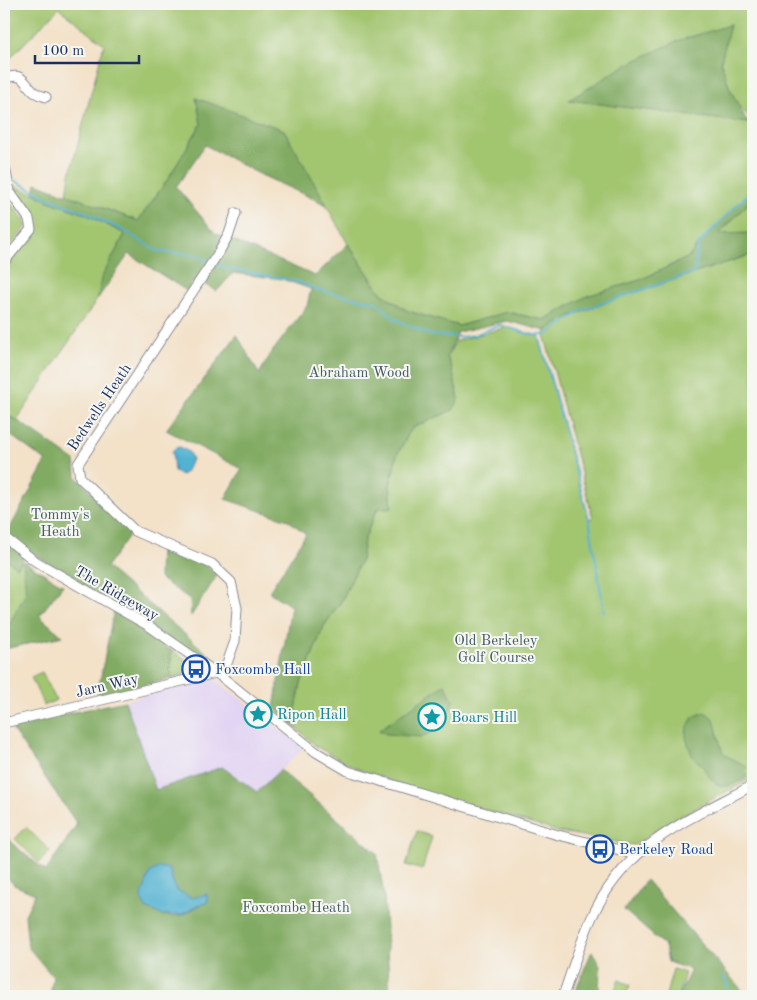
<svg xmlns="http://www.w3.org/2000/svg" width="757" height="1000" viewBox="0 0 757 1000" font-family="'Old Standard TT',serif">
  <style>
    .built { fill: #e2d4f3 }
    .green { fill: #a2c56f; stroke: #5e7a66 }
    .forest { fill: #81aa62; stroke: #4e6c60; fill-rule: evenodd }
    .water { fill: #52b2d1; stroke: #367098 }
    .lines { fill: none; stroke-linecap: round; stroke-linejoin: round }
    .stream { stroke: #52b2d1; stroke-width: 2 }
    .minor-casing { stroke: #878893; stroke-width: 11 }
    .minor { stroke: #fff; stroke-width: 9 }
    .labels { text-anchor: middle; stroke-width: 4; stroke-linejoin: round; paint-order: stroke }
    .park-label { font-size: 15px; fill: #445c63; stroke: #f6f6f2 }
    .street-label { font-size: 15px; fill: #1b2f5e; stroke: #f6f6f2 }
    .transit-label { font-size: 15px; fill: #164399; stroke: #f6f6f2; text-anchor: start }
    .culture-label { font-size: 15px; fill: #0d838f; stroke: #f6f6f2; text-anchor: start }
  </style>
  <rect width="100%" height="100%" fill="#f6f6f2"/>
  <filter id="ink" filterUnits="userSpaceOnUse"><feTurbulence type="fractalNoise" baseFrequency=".02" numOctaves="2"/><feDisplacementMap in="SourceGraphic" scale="10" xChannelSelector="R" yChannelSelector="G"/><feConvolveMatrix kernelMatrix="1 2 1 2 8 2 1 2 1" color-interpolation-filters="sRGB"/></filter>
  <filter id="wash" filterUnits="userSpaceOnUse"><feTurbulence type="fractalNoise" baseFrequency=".0096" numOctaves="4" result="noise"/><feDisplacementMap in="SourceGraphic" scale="20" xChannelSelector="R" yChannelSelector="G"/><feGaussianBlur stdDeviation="1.12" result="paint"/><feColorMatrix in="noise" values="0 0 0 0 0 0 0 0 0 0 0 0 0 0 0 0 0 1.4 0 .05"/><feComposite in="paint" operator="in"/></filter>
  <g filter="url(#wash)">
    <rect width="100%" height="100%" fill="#f3e1c8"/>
    <!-- built -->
    <path class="built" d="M213 678 304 748 257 792 222 767 156 791 125 701Z"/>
    <!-- green -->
    <path class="green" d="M4 4H753V120C739 110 724 82 721 63 720 55 727 35 730 25L570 100 748 123 753 126V188L698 244 689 257 640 280 587 296 544 320 507 312 459 326 408 311 381 293 348 244 284 130 201 124 168 179 138 221 67 195 70 174 104 44 59 8 11 57 4 77Z
      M12 185 85 214 125 234 101 279 98 298 17 420 4 415V270L38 227 34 214Z
      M4 196 24 219 27 226 4 254Z
      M753 198V233L719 234Z
      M753 254V778L682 815 634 845 559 832 407 787 358 769 317 747 293 725 301 683 324 626 342 600 361 560 364 540 377 509 392 507 390 485 397 455 412 428 452 410 459 399 451 366 447 357 456 341 507 327 539 336 589 519 593 518 545 337 546 331 568 317 619 298Z
      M4 558 17 567 23 561 63 585 39 616 62 636 4 649Z
      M171 650C180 656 191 660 191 671L189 673 171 679Z
      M42 672 56 700 44 706 31 677Z
      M26 827 50 851 39 863 15 839Z
      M417 831 432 837 422 870 406 865Z
      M673 969 685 973 678 996 666 995Z
      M619 980 630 985 626 996H612Z"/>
    <!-- forest -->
    <path class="forest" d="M730 25 721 62 730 89 748 123 569 100 624 66 677 41Z
      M196 98 284 130 327 205 261 175 205 145 176 187 215 233 315 276 348 244 381 293 408 311 459 326 507 312 544 320 587 296 640 280 689 257 698 244 753 188V198L719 234 753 233V254L619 298 568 317 546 331 507 321 458 332 447 357 451 366 459 399 453 410 412 428 397 455 390 485 392 507 377 509 364 540 361 560 342 600 324 626 301 683 293 725 274 708 291 606 269 592 306 534 288 520 225 499 242 469 166 430 237 335 259 374 272 352 307 306 311 289 282 279 233 273 217 291 195 279 187 291 129 254 98 298 101 279 125 234 85 214 48 201 34 193 36 183 138 221 168 179 201 124Z
      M4 415 17 420 75 461 76 476 131 533 106 567 222 666 216 669 29 551 17 567 4 558V529L8 532 46 461 10 435 4 442Z
      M160 545 200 561 218 574 191 616 190 599 159 578Z
      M23 561 63 585 39 616 62 636 4 649V634L26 593Z
      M114 610 171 650V679L97 696Z
      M445 684 453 700 445 726 421 737 386 734 379 730Z
      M125 701 156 790 222 767 257 792 280 770 377 853 384 896 390 996H50L53 977 28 947 25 915 35 894 14 885 4 873V832L15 846 46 871 77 824 10 726ZM169 870 176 890 193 899 208 902C198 905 190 912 182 915 170 919 157 913 146 908Z
      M705 712 714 719 722 751 727 756 746 766V778C723 791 716 789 703 767 701 763 697 762 695 759 692 757 691 752 690 749 683 734 686 730 693 717Z
      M646 880 747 996H678L691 970 668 962 665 946 624 910Z
      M592 951 600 965 599 996H573Z"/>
    <!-- water -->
    <path class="water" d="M180 447 189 452 192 459 188 469 182 475 174 471 172 451 175 448Z
      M160 867 169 869 176 890 193 898 207 894 208 902 195 907 181 915H162L146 908 141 899 150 872Z"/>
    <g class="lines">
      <!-- stream -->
      <path class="stream" d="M11 181H16L47 198 84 212 124 231 157 251 194 255 210 262
        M215 264 225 268 295 281 318 290 378 303 395 319 417 329 431 335 461 337 474 335 500 325 535 336 548 334 583 310 695 272 698 244 753 189
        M539 336 589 519 604 612
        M723 976 732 996"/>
    </g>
  </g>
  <g filter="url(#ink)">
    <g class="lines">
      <!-- minor casing -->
      <g class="minor-casing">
        <path id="minor" d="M4 84 7 78C23 72 24 83 34 92 37 94 42 96 46 97
          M4 163 10 192 29 219 31 229 4 262
          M4 537 35 561 149 626 222 677 316 752 348 771 558 835 624 851 635 856
          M222 677 235 641 237 608 231 582 212 564 135 531 80 478 78 464 219 252 229 234 236 213
          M4 723 216 673
          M563 996C572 970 580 943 592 917 626 843 687 821 753 785"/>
      </g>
      <!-- minor -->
      <use href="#minor" class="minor"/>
    </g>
  </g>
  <!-- icons -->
  <defs>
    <g id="bus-ring" transform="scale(1.4375)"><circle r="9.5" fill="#f6f6f2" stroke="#1a4fb4" stroke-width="1.5"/><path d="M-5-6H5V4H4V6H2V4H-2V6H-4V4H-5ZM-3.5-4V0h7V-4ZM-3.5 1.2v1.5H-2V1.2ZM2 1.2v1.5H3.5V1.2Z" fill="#1a4fb4"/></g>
    <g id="sight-ring" transform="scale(1.4375)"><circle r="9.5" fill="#f6f6f2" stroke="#0f9aa8" stroke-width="1.5"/><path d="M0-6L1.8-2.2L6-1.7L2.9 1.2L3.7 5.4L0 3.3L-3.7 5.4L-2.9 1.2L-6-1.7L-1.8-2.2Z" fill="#0f9aa8"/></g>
  </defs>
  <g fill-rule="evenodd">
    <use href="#bus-ring" x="196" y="669"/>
    <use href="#sight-ring" x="258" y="714"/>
    <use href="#sight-ring" x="432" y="717"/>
    <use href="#bus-ring" x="600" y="849"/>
  </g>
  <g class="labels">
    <!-- park labels -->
    <g class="park-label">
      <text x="359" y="377">Abraham Wood</text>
      <text x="60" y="519">Tommy's<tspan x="60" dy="17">Heath</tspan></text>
      <text x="496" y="645">Old Berkeley<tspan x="496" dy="17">Golf Course</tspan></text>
      <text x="296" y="912">Foxcombe Heath</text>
    </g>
    <!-- street labels -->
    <g class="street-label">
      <text transform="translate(99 407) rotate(-56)" y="5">Bedwells Heath</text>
      <text transform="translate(117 593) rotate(30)" y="5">The Ridgeway</text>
      <text transform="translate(107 685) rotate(-13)" y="5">Jarn Way</text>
    </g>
    <!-- transit labels -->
    <g class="transit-label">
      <text x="215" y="674">Foxcombe Hall</text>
      <text x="619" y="854">Berkeley Road</text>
    </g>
    <!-- culture labels -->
    <g class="culture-label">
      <text x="277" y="719">Ripon Hall</text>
      <text x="451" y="722">Boars Hill</text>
    </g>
  </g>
  <!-- margin -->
  <rect width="757" height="1000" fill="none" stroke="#f6f6f2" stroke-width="20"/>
  <!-- scale -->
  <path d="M35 55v8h104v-8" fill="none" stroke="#1b2f5e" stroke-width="2.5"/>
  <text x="42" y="55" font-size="15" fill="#1b2f5e" stroke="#f6f6f2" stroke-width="4" paint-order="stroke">100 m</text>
</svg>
